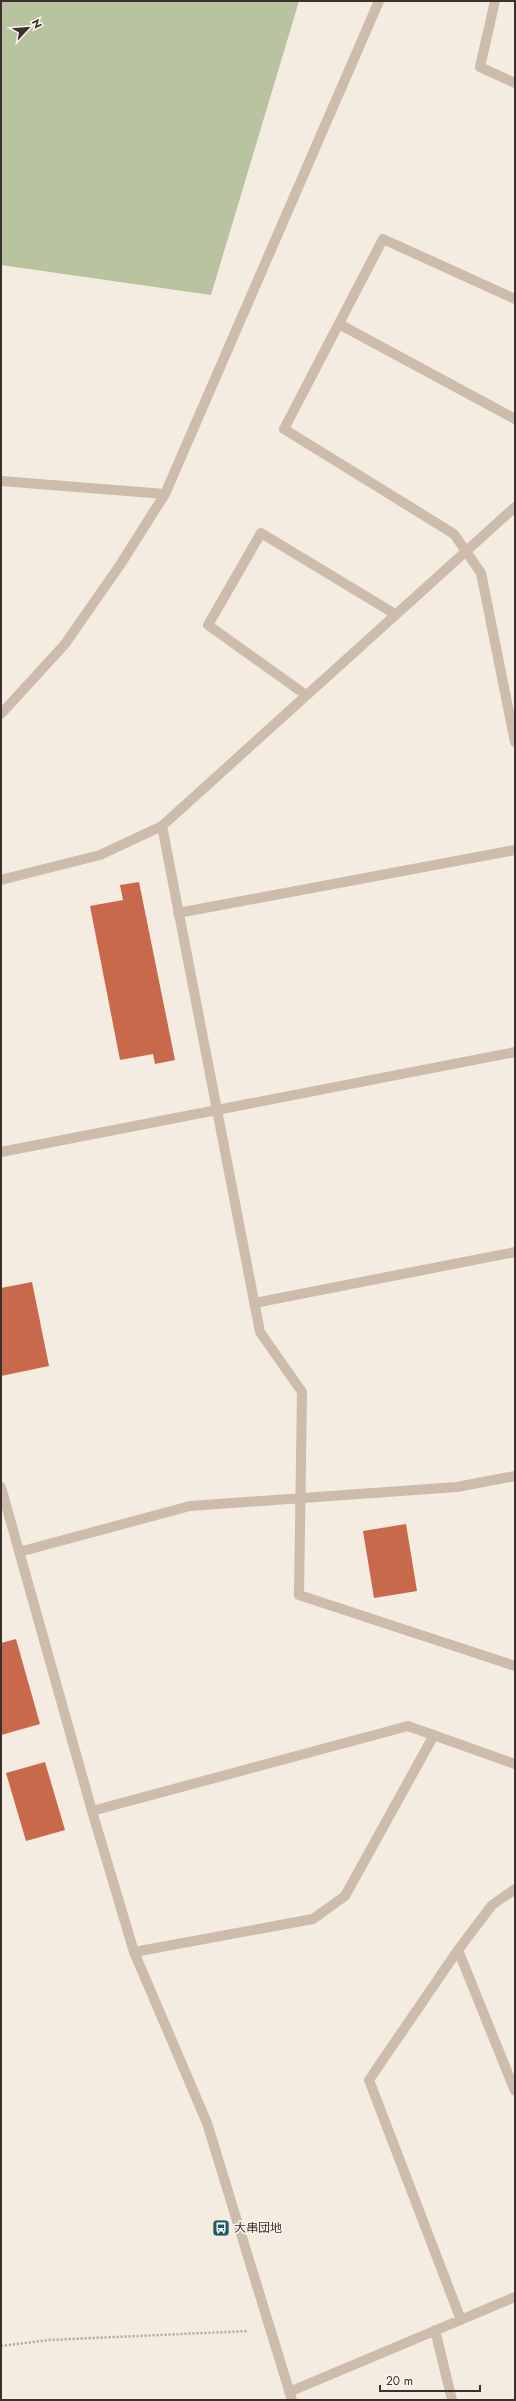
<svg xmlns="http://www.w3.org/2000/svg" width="516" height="2401" viewBox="0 0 516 2401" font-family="Jost,'Noto Sans JP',sans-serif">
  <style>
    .green { fill: #b8c4a0 }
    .building { fill: #c8694b }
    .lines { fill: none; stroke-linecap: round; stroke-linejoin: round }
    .path { stroke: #b9a596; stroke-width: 2.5; stroke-dasharray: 2 2; stroke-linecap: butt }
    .minor { stroke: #cdbbac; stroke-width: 10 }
    .tertiary { stroke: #cdbbac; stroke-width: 10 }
    .labels { text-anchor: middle; stroke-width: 3.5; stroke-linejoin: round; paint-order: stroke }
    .poi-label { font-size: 12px; fill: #3b302b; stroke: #fbf5ee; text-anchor: start }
  </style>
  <rect width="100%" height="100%" fill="#f4ebe1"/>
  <!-- green -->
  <path class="green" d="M1 1H299L211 295 1 265Z"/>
  <!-- building -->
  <path class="building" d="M139 882 175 1060 155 1064 153 1054 120 1060 90 906 123 900 120 885Z
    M32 1282 49 1366 1 1376V1288Z
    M406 1524 417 1591 374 1598 363 1531Z
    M16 1639 40 1724 1 1735V1643Z
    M45 1762 65 1830 26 1841 6 1773Z"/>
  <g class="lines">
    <!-- path -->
    <path class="path" d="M1 2346 49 2340 248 2331"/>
    <!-- minor -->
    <path class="minor" d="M495 1 480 67 515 83
      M515 299 383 239 284 429 454 534 481 573 515 742
      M339 324 515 419
      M1 481 165 494
      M306 695 208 625 261 533 395 614
      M1 714 65 644 120 565 165 494 379 1
      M162 826 260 1332 302 1392 299 1595 515 1666
      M1 880 100 855 162 826 515 507
      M178 913 515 850
      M254 1303 515 1252
      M19 1552 190 1506 457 1487 515 1476
      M92 1811 408 1726 515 1764
      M458 1950 515 2091
      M134 1952 313 1919 345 1896 434 1735
      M461 2320 369 2080 458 1950 492 1905 515 1889
      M435 2330 452 2400
      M289 2392 515 2297"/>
    <!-- tertiary -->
    <path class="tertiary" d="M1 1152 515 1052
      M1 1487 92 1811 134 1952 207 2123 292 2400"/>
  </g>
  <!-- icons -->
  <defs>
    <g id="bus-square" transform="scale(0.9)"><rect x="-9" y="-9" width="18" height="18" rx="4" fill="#1f5a5e" stroke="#fbf5ee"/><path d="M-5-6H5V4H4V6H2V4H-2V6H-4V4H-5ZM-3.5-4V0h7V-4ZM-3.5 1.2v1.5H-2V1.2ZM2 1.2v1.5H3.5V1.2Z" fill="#fff"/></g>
  </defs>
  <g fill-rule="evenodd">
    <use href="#bus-square" x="221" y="2228"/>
  </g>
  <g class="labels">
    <!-- poi labels -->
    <g class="poi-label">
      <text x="234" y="2232">大串団地</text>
    </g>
  </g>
  <!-- border -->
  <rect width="516" height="2401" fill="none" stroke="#3b302b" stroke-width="4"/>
  <!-- north arrow -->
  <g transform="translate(28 28) rotate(64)" stroke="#fbf5ee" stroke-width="3" paint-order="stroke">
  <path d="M0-3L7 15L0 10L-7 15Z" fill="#3b302b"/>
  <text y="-6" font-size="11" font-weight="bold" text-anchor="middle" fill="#3b302b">N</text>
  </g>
  <!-- scale -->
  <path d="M380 2385v6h100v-6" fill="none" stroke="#3b302b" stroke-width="2"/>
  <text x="386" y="2385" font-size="12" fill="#3b302b" stroke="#fbf5ee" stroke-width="3" paint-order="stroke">20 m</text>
</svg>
